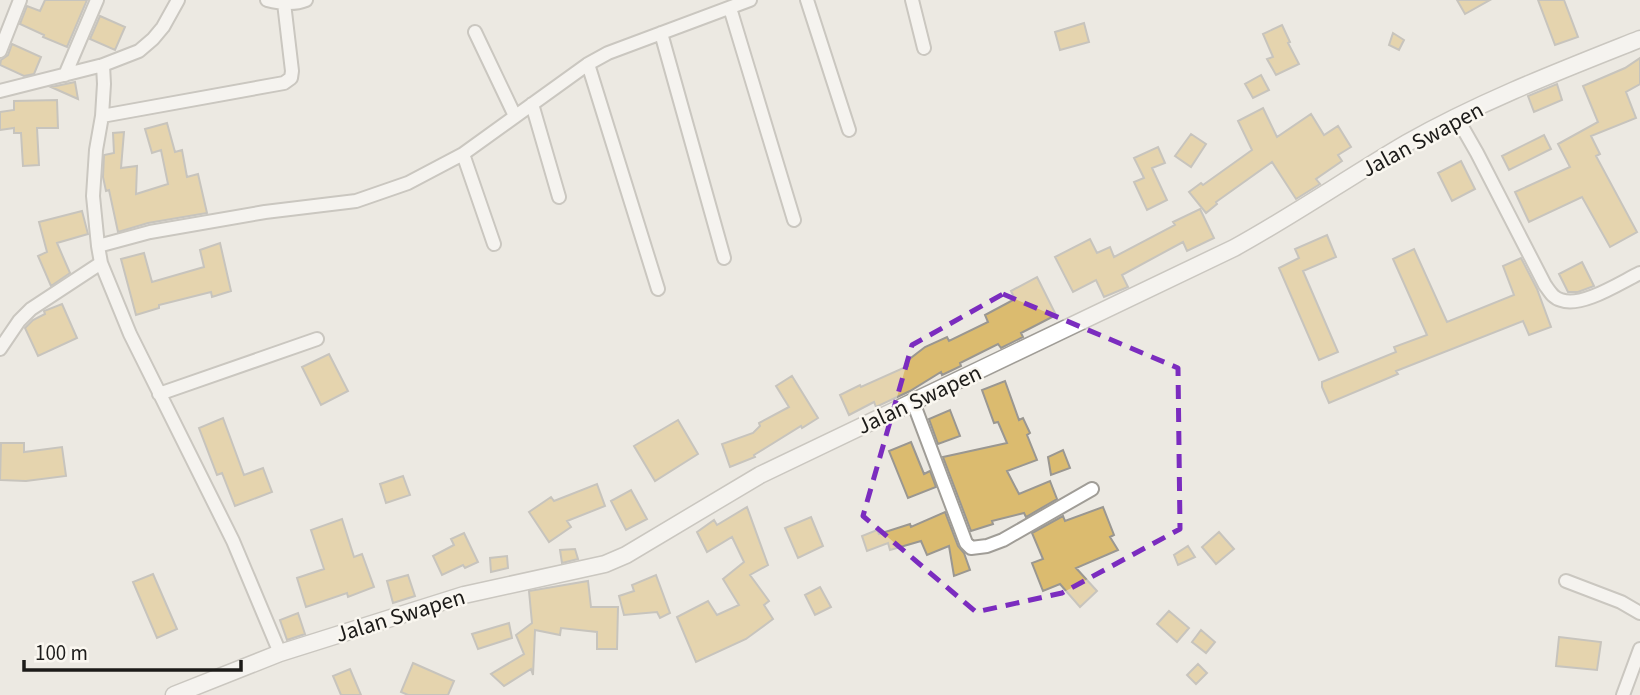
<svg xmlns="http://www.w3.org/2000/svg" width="1640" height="695" viewBox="0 0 1640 695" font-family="'Source Sans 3',sans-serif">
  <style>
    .building { fill: #dbbb6f; stroke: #9a9791; stroke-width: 2 }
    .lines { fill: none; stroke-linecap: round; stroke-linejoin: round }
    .minor-casing { stroke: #a09d97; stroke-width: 16 }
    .secondary-casing { stroke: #a09d97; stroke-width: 19 }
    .minor { stroke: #fff; stroke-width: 12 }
    .secondary { stroke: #fff; stroke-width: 16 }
    .marked { fill: none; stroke: #7b2cbf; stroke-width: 5; stroke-dasharray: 14 9; stroke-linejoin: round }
    .labels { text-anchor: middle; stroke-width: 5; stroke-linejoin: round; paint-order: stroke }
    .street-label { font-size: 23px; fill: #1c1b19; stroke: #faf7f0 }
  </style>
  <rect width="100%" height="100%" fill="#ece9e2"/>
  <!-- building -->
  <path class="building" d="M45 0H87L67 47 43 37 44 35 20 24 27 6 40 11Z
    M1457 0H1490L1465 14Z
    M1538 0H1564L1578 37 1555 45Z
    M100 16 125 27 115 50 90 39Z
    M1084 23 1089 42 1060 50 1055 32Z
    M1282 25 1290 42 1288 43 1299 64 1276 75 1267 59 1273 57 1263 34Z
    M1393 33 1404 40 1399 50 1389 45Z
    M12 44 41 57 34 74 24 76 0 65 1 60 8 55Z
    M1640 58V84L1626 92 1636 118 1591 136 1600 154 1596 156 1637 232 1610 247 1582 197 1529 222 1515 192 1570 167 1558 144 1598 122 1583 86 1625 68Z
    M1261 75 1269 90 1253 98 1245 84Z
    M75 82 78 99 51 87 61 85Z
    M1557 84 1562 100 1534 112 1528 96Z
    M57 100 58 128H37L39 165 23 166 21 133H14V128L0 130V112L14 110V101Z
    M1263 108 1277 137 1311 114 1324 135 1338 126 1351 147 1338 155 1342 161 1316 179 1320 184 1296 199 1272 162 1216 202 1217 204 1206 213 1189 192 1201 183 1203 185 1252 150 1238 121Z
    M167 123 175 152 182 150 187 177 198 174 207 213 148 223 118 232 109 190 106 191 103 177 104 155 114 153 113 133 124 132 121 168 137 166 136 194 168 184 161 150 152 153 145 129Z
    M1191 134 1206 144 1191 167 1175 156Z
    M1544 135 1551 149 1509 170 1502 156Z
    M1158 147 1165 163 1152 168 1167 200 1147 210 1134 182 1144 178 1134 158Z
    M1461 161 1475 189 1452 201 1438 173Z
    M1200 209 1214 238 1187 251 1183 242 1122 275 1128 287 1104 297 1096 280 1073 292 1055 257 1090 239 1097 253 1110 247 1114 257 1175 225 1173 222Z
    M82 211 88 234 57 243 70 273 51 286 38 256 47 252 39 222Z
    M1327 235 1336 257 1303 271 1338 352 1319 360 1279 268 1299 258 1295 249Z
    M220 243 231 291 212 297 211 292 159 305V308L136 315 121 259 144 253 152 282 204 267 200 250Z
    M1414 249 1447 322 1514 295 1503 266 1521 258 1537 289 1551 327 1529 335 1523 321 1396 371 1398 374 1329 403 1322 387V382L1396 352 1394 347 1427 335 1393 259Z
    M1582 262 1594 286 1578 292H1568L1559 274Z
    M1037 277 1056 315 1021 333 1023 337 1001 348 998 344 960 363 961 366 942 375 941 372 910 391 876 407 874 402 849 415 840 395 860 385 861 387 908 366 907 361 925 347 947 337 949 341 988 322 985 315 1015 299 1011 291Z
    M62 304 77 338 38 356 25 328 33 320 45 314 44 311Z
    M329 354 348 391 321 405 302 367Z
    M792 376 818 418 802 428 801 426 754 455 755 457 730 467 722 444 753 433 760 426 759 423 789 407 776 386Z
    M1005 381 1019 420 1023 418 1030 433 1027 435 1037 460 1007 471 1019 494 1050 481 1057 499 1026 517 1024 513 992 521 993 524 971 531 943 457 1007 443 998 422 994 423 982 390Z
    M950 410 960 436 938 444 929 419Z
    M223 418 244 475 263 468 272 492 235 506 222 473 217 475 199 428Z
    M678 420 698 454 655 481 634 446Z
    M911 442 924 474 930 471 936 487 908 498 889 451Z
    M1 443H24V452L62 447 66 476 26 481 0 480Z
    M1063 450 1070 468 1051 475 1048 457Z
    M403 476 410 495 386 503 380 484Z
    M597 484 605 506 567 521 571 527 549 542 529 512 551 497 554 501Z
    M631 490 647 519 626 530 611 501Z
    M747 507 768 565 750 575 769 601 764 605 773 619 746 639 696 662 677 617 708 601 717 615 739 605 723 579 744 562 732 537 707 552 697 532 714 520 717 525Z
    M1103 507 1114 535 1110 537 1118 550 1076 568 1097 591 1080 607 1060 584 1043 591 1032 563 1043 559 1032 533 1063 516 1065 521Z
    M945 512 958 546 964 553 970 570 954 576 949 546 927 555 921 541 890 550 888 543 867 551 862 536 877 530 879 534 910 524 911 527Z
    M811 517 823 546 798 558 785 528Z
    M342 519 354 557 362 554 374 587 348 597 347 593 306 607 297 578 324 569 311 530Z
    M1219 532 1234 549 1216 564 1202 547Z
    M464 533 478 562 465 568 463 565 442 575 433 556 454 545 451 539Z
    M1188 546 1195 557 1178 565 1174 555Z
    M575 549 578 559 562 563 560 550Z
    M507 556 508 568 491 572 490 558Z
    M153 574 177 629 157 638 133 582Z
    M408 575 415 596 393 603 387 581Z
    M656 575 670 613 660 618 657 612 624 615 619 596 634 591 632 585Z
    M588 581 591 607H618L617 649H597V632L561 628 560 635 535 630 533 675 531 669 504 686 491 674 524 654 516 635 532 623 529 591Z
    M820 587 831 607 815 615 805 595Z
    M1169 611 1189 628 1177 642 1157 624Z
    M298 613 305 634 287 640 280 620Z
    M509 623 512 638 478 649 472 634Z
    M1201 630 1215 642 1206 653 1192 642Z
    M1559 637 1601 642 1597 670 1556 666Z
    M413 663 454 681 448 695H408L401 692Z
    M1198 664 1207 673 1196 684 1187 675Z
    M350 669 361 695H341L333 676Z"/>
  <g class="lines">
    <!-- minor casing -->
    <g class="minor-casing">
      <path id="minor" d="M267 0C279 3 294 5 306 0
        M807 0 849 130
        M912 0 924 48
        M730 8 794 220
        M475 32 515 116
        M661 33 724 258
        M0 51 20 0
        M588 64 658 289
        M103 65 104 84 102 116 96 150 93 196 98 246 101 263 130 334 233 541 280 653
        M65 75 97 0
        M0 91 103 65 139 51 153 39 163 27 178 0
        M532 104 559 197
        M102 116 284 83 291 78 292 71 284 3
        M1457 118 1477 153 1545 285C1550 292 1553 298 1561 300 1582 308 1621 282 1640 273
        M463 154 494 244
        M98 246 150 232 265 212 356 201 408 183 463 154 588 64 608 53 750 0
        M0 349 19 321 31 309 101 263
        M159 394 317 339
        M913 402 966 543 971 548 987 546 1003 540 1092 489
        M1566 581 1621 602 1640 613
        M1623 695 1640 649"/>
    </g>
    <!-- secondary casing -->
    <g class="secondary-casing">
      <path id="secondary" d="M174 695 280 653 464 595 605 564 626 555 760 475 1234 248C1294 215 1349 177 1407 143 1481 101 1562 70 1640 39"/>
    </g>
    <!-- minor -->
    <use href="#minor" class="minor"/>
    <!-- secondary -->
    <use href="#secondary" class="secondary"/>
  </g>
  <!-- marked area -->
  <path d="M0 0H1640V695H0ZM1003 294 1178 368 1180 529 1062 593 976 612 863 516 912 345Z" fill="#ece9e2" fill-opacity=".55" fill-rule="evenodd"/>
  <path class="marked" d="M1003 294 1178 368 1180 529 1062 593 976 612 863 516 912 345Z"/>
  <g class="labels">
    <!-- street labels -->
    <g class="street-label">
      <text transform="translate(1422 139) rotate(-28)" y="8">Jalan Swapen</text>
      <text transform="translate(919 399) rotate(-25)" y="8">Jalan Swapen</text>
      <text transform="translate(400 615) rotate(-17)" y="8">Jalan Swapen</text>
    </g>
  </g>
  <!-- scale -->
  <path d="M24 660v10h217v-10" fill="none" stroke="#1c1b19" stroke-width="3.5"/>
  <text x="35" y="660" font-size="21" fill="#1c1b19" stroke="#faf7f0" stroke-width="5" paint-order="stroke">100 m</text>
</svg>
